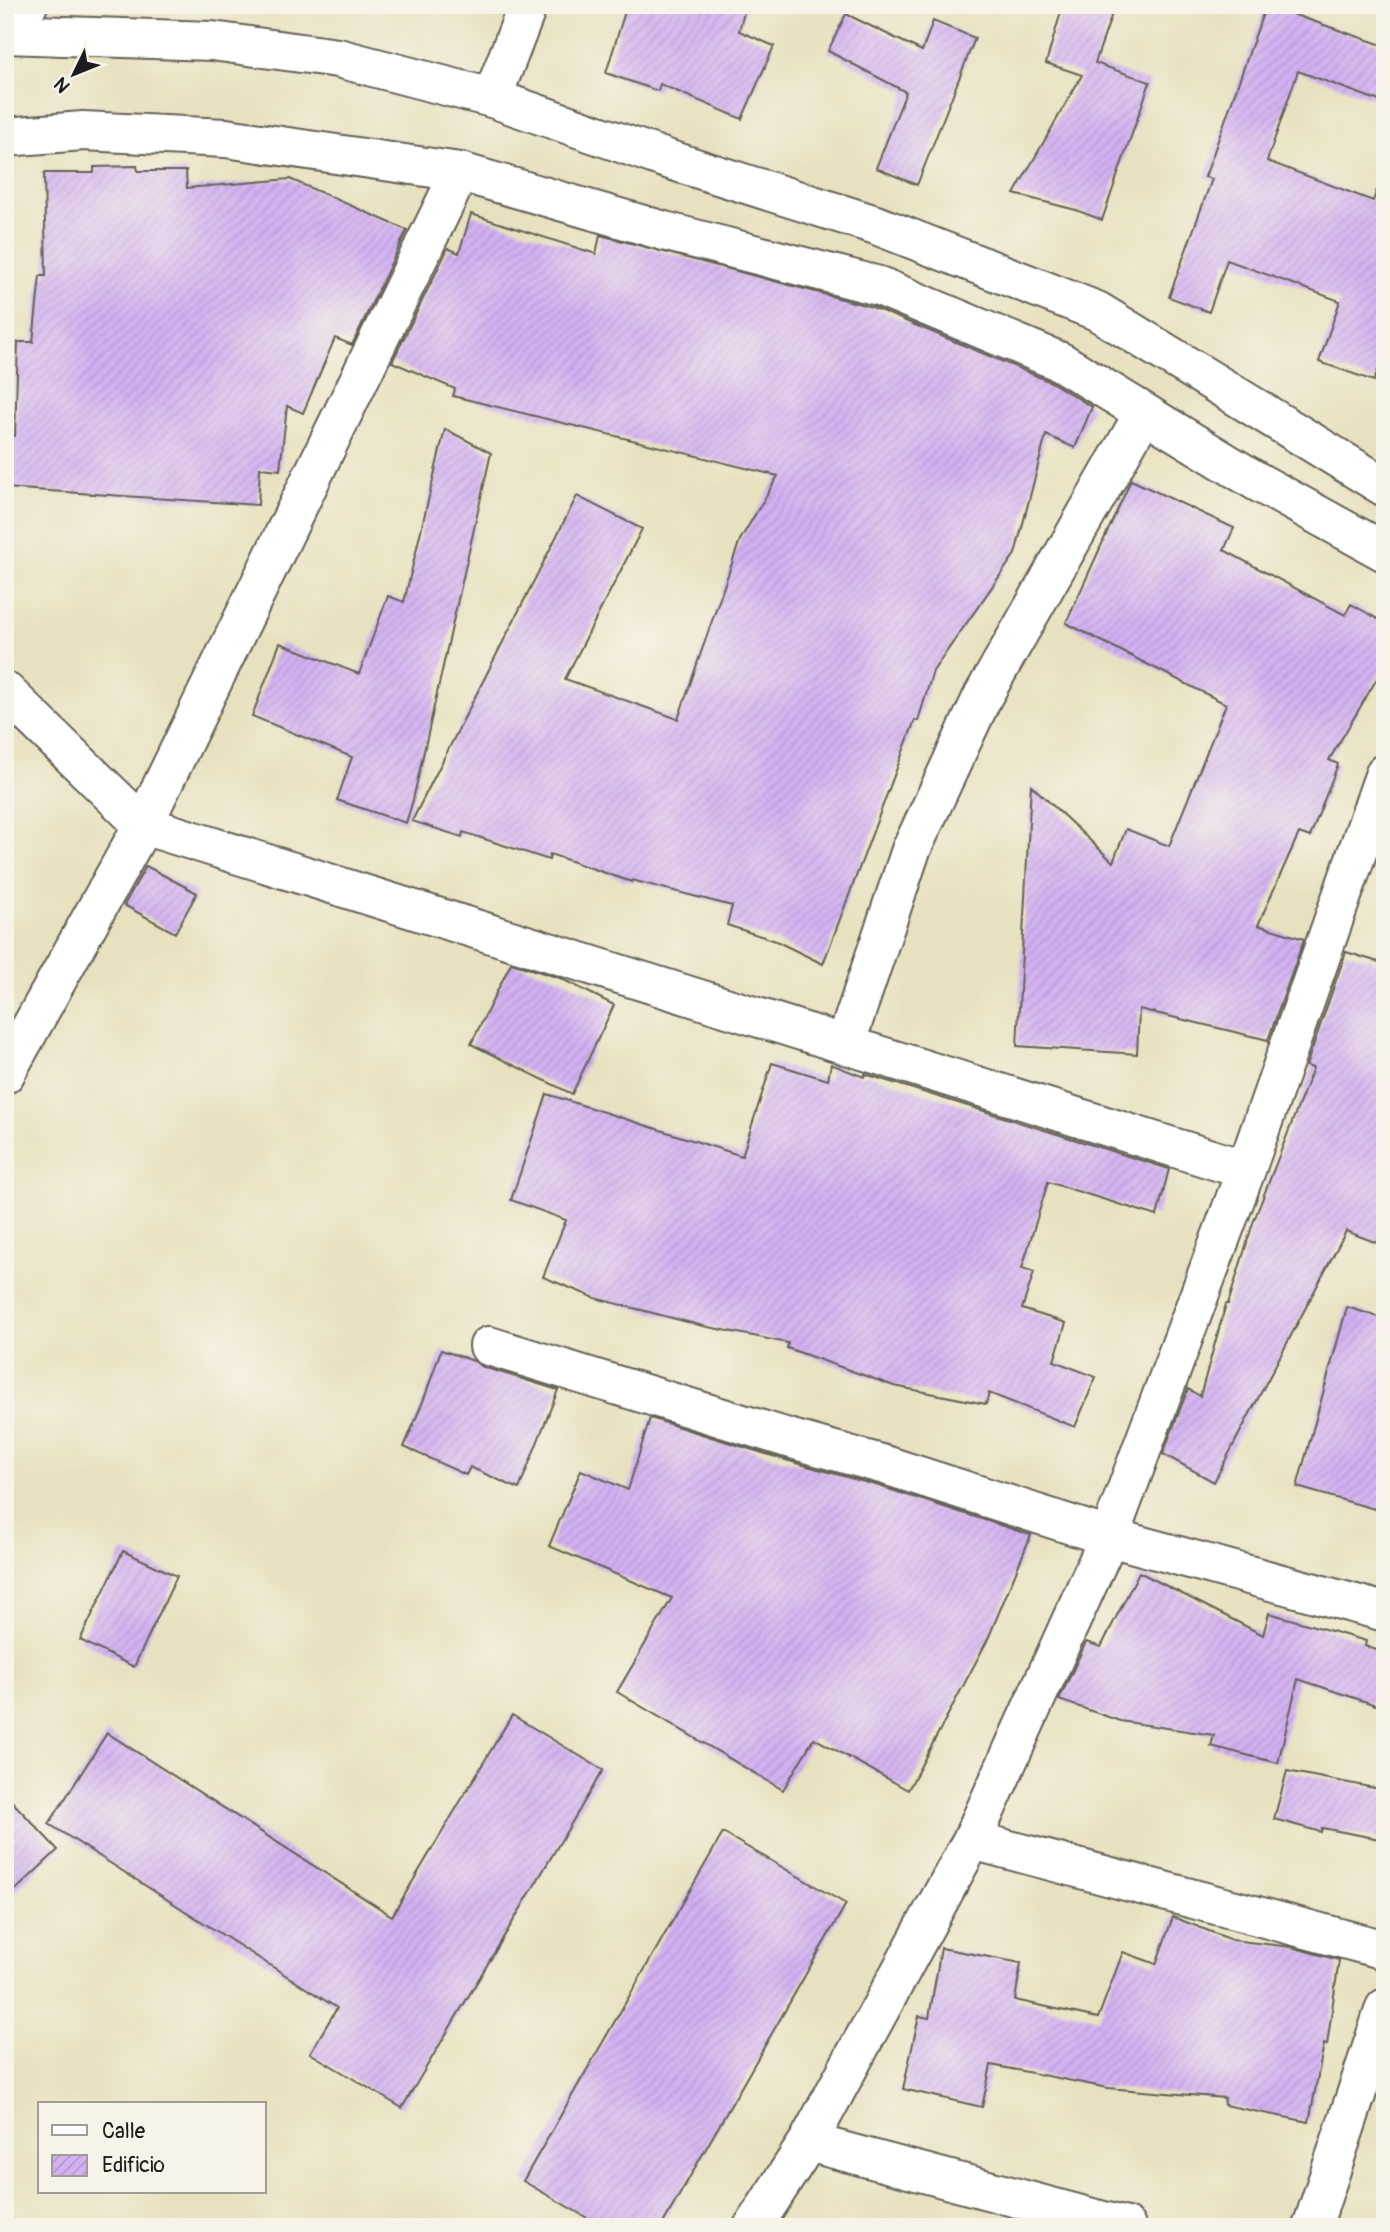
<svg xmlns="http://www.w3.org/2000/svg" width="1390" height="2232" viewBox="0 0 1390 2232" font-family="Pangolin,sans-serif">
  <style>
    .building { fill: url(#building-hatch) }
    .lines { fill: none; stroke-linecap: round; stroke-linejoin: round }
    .minor-casing { stroke: #636155; stroke-width: 42 }
    .major-casing { stroke: #636155; stroke-width: 42 }
    .minor { stroke: #fff; stroke-width: 38 }
    .major { stroke: #fff; stroke-width: 38 }
  </style>
  <defs>
    <pattern id="building-hatch" width="6" height="6" patternUnits="userSpaceOnUse" patternTransform="scale(1.75)"><rect width="6" height="6" fill="#d2b1f2"/><path d="M-1 1l2-2M0 6l6-6M5 7l2-2" fill="none" stroke="#b498cf"/></pattern>
  </defs>
  <rect width="100%" height="100%" fill="#f7f3e8"/>
  <filter id="ink" filterUnits="userSpaceOnUse"><feTurbulence type="fractalNoise" baseFrequency=".0143" numOctaves="2"/><feDisplacementMap in="SourceGraphic" scale="14" xChannelSelector="R" yChannelSelector="G"/><feConvolveMatrix kernelMatrix="1 2 1 2 8 2 1 2 1" color-interpolation-filters="sRGB"/></filter>
  <filter id="wash" filterUnits="userSpaceOnUse"><feTurbulence type="fractalNoise" baseFrequency=".00686" numOctaves="4" result="noise"/><feDisplacementMap in="SourceGraphic" scale="28" xChannelSelector="R" yChannelSelector="G"/><feGaussianBlur stdDeviation="1.57" result="paint"/><feColorMatrix in="noise" values="0 0 0 0 0 0 0 0 0 0 0 0 0 0 0 0 0 1.4 0 .05"/><feComposite in="paint" operator="in"/></filter>
  <g filter="url(#wash)">
    <rect width="100%" height="100%" fill="#e8e1c0"/>
    <g id="blocks">
      <!-- building -->
      <path class="building" d="M627 5H746L739 31 774 46 742 119 660 84 658 91 606 73Z
        M1063 5H1115L1095 63 1150 82 1102 220 1076 210 1014 194 1082 75 1046 63Z
        M1266 5 1385 46V103L1298 71 1267 161 1373 201 1377 190 1385 192V350L1374 381 1319 362 1340 301 1227 260 1209 312 1169 297 1212 179 1205 177Z
        M846 14 922 51 933 21 975 38 917 185 876 168 906 92 828 51Z
        M137 166 138 171H186L187 188 290 179 407 230 352 345 335 338 303 413 287 406 280 470 260 468 258 505 5 488V435L15 436 18 342H33L40 276H46L44 173H94V167Z
        M471 214 596 254 600 235 872 307 1051 382 1092 407 1075 448 1046 435 1015 554 933 671 918 721 915 720 823 964 776 941 727 925 732 906 632 880V882L550 854 549 860 463 832 462 837 412 821 577 496 642 529 565 679 678 719 740 540 778 476 453 396 455 389 392 362 448 248 459 253Z
        M445 429 491 453 413 800 406 823 337 800 352 757 252 716 280 643 359 674 388 596 404 602Z
        M1131 480 1234 528 1224 550 1345 615 1351 604 1385 623V665L1329 760 1338 764 1310 837 1299 833 1258 925 1304 939 1268 1040 1139 1009 1137 1054 1017 1046 1031 785 1113 862 1126 829 1169 846 1226 704 1066 623Z
        M146 866 197 893 175 933 124 905Z
        M1346 952 1385 964V1246L1346 1231 1214 1482 1163 1454 1188 1389 1200 1396 1226 1304H1228L1253 1223 1313 1068 1306 1066Z
        M511 963 560 978 614 1005 572 1094 471 1044Z
        M772 1063 828 1080 831 1064 864 1077 865 1074 1169 1169 1157 1216 1048 1182 1022 1268 1034 1272 1022 1309 1066 1323 1054 1361 1096 1377 1075 1427 989 1393 986 1404 894 1386 787 1348 788 1343 703 1326 595 1298 543 1277 566 1220 511 1200 547 1094 742 1156Z
        M1347 1307 1385 1319V1512L1297 1487Z
        M441 1350 474 1361 483 1367 558 1390 519 1489 470 1467 466 1475 404 1447 424 1399Z
        M650 1418 782 1459 879 1486 1031 1535 988 1639 908 1790 814 1738 783 1790 617 1692 672 1598 549 1546 581 1470 628 1490Z
        M123 1551 177 1576 134 1667 80 1640Z
        M1139 1572 1263 1635 1269 1613 1366 1641 1365 1646 1385 1653V1708L1298 1679 1278 1763 1211 1746 1214 1735 1120 1721 1059 1700 1086 1642 1101 1647Z
        M512 1715 603 1770 402 2108 310 2053 337 2008 49 1824 107 1733 392 1916Z
        M1287 1771 1385 1790V1840L1322 1828 1321 1832 1274 1819Z
        M5 1794 58 1850 5 1900Z
        M723 1833 846 1904 661 2227H603L523 2181Z
        M1173 1917 1232 1940 1291 1947 1339 1960 1327 2045 1324 2044 1309 2122 1224 2105 1225 2098 1108 2088 991 2065 982 2107 903 2089 919 2016 929 2018 941 1948 1021 1963 1015 2000 1098 2018 1123 1952 1156 1964Z"/>
    </g>
  </g>
  <g filter="url(#ink)">
    <use href="#blocks" fill-opacity="0" stroke="#636155" stroke-width="2"/>
    <g class="lines">
      <!-- minor casing -->
      <g class="minor-casing">
        <path id="minor" d="M5 26 28 5
          M492 98 528 5
          M5 691 143 825 1246 1170
          M845 1045 911 850 983 696 1144 413
          M5 1074 143 825 460 172
          M489 1346 788 1438 885 1465 1109 1537 1385 1612
          M972 1840 1385 1950
          M808 2142 1126 2227
          M753 2227 808 2142 972 1840 1109 1537 1246 1170 1385 773
          M1312 2227 1385 2008"/>
      </g>
      <!-- major casing -->
      <g class="major-casing">
        <path id="major" d="M5 34 212 41 338 58 492 98 667 159 876 225 1097 311 1385 487
          M5 137 83 131 226 138 460 172 664 231 879 286 1061 362 1256 481 1385 552"/>
      </g>
      <!-- minor -->
      <use href="#minor" class="minor"/>
      <!-- major -->
      <use href="#major" class="major"/>
    </g>
  </g>
  <!-- margin -->
  <rect width="1390" height="2232" fill="none" stroke="#f7f3e8" stroke-width="28"/>
  <!-- legend -->
  <rect x="38" y="2102" width="228" height="91" fill="#f7f3e8" stroke="#9f9d96" stroke-width="2"/>
  <rect x="52" y="2125" width="35" height="10" fill="#ffffff" stroke="#9f9d96" stroke-width="2"/>
  <text x="102" y="2138" font-size="21" fill="#1c1c1c">Calle</text>
  <rect x="52" y="2155" width="35" height="21" fill="url(#building-hatch)" stroke="#9f9d96" stroke-width="2"/>
  <text x="102" y="2172" font-size="21" fill="#1c1c1c">Edificio</text>
  <!-- north arrow -->
  <g transform="translate(74 74) rotate(227)" stroke="#f7f3e8" stroke-width="5" paint-order="stroke">
  <path d="M0-5L12 26L0 18L-12 26Z" fill="#1c1c1c"/>
  <text y="-10" font-size="19" font-weight="bold" text-anchor="middle" fill="#1c1c1c">N</text>
  </g>
</svg>
